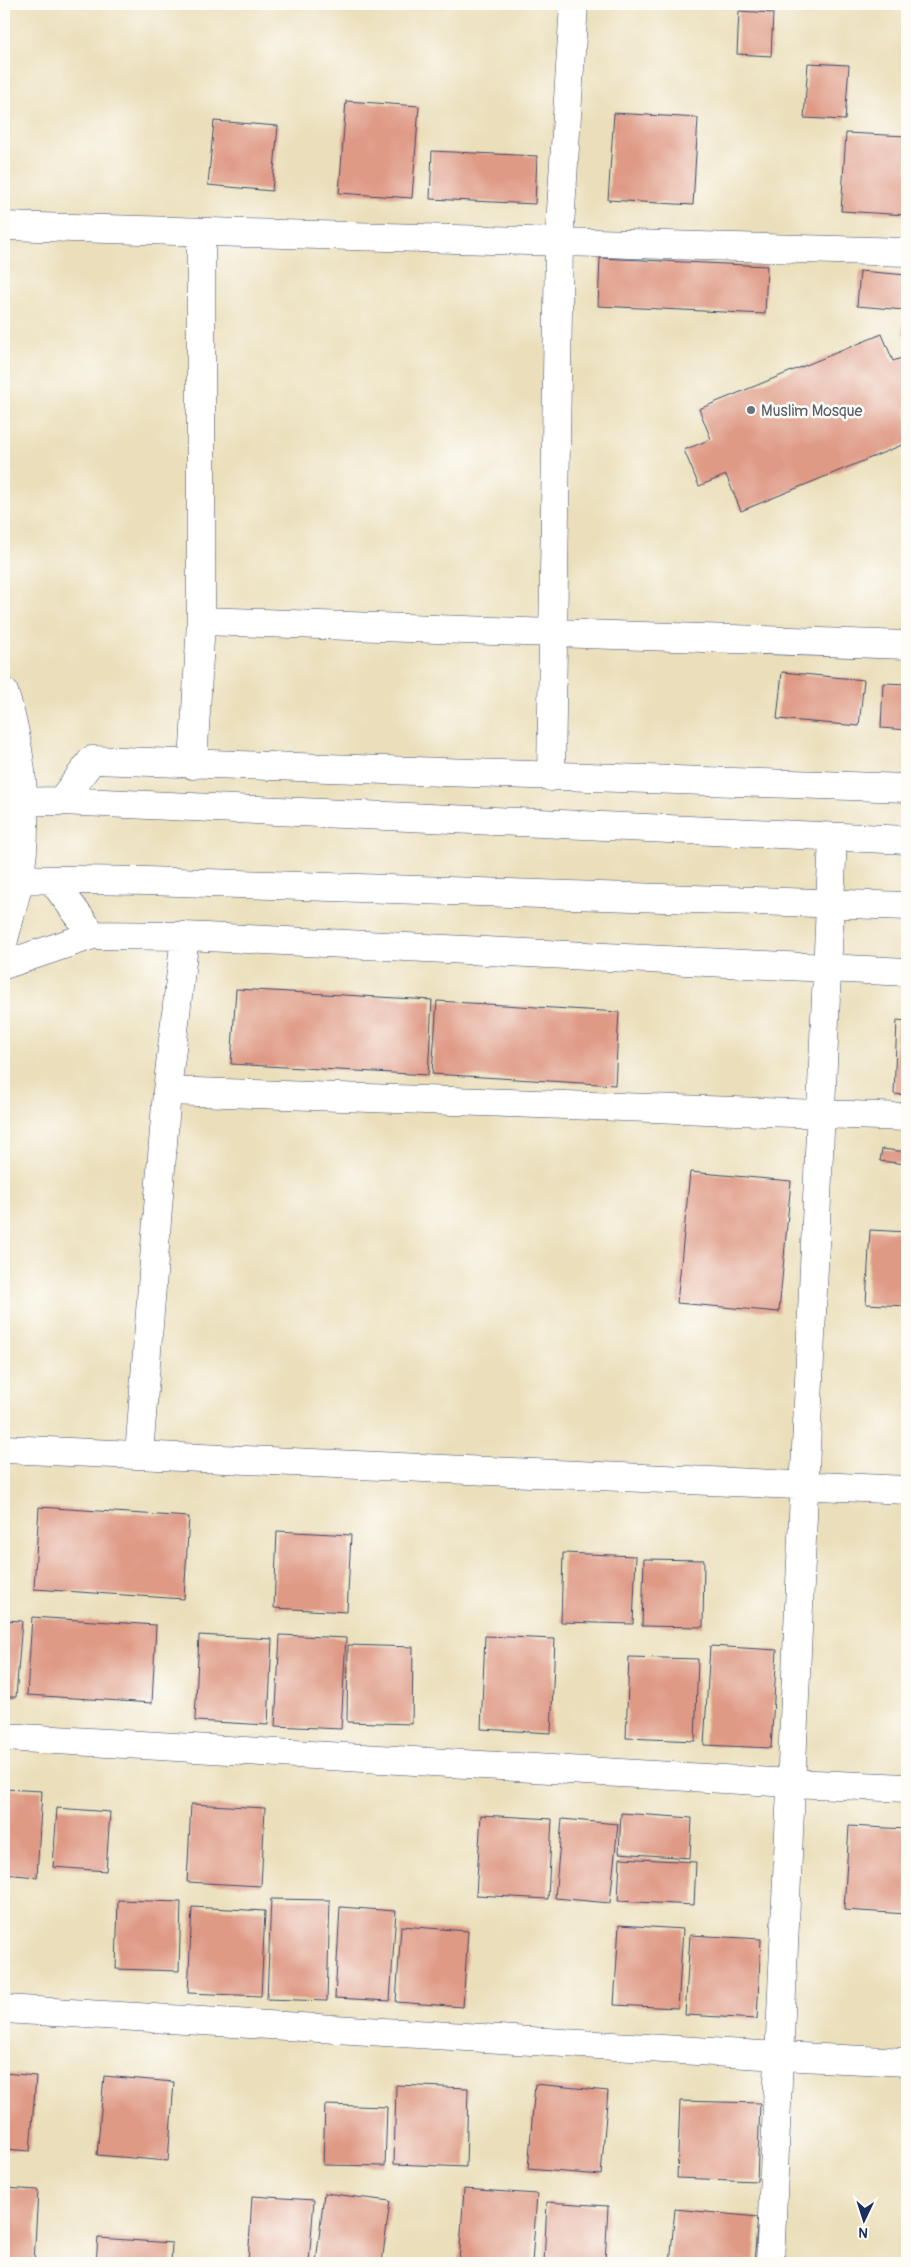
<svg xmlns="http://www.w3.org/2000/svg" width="911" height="2267" viewBox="0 0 911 2267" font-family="Pangolin,sans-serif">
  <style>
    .building { fill: #df9a85 }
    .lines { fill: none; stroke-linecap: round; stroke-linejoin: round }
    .minor-casing { stroke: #3a496c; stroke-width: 29 }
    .minor { stroke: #fff; stroke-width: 28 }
    .worship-dot { fill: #6b7280; stroke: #fdfcf7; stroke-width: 2 }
    .labels { text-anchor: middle; stroke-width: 5; stroke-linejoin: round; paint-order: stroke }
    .worship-label { font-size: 16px; fill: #5b616d; stroke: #fdfcf7; text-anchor: start }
  </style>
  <rect width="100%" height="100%" fill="#fdfcf7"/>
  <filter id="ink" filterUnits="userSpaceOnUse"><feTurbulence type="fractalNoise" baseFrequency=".02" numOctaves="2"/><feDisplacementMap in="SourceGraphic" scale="10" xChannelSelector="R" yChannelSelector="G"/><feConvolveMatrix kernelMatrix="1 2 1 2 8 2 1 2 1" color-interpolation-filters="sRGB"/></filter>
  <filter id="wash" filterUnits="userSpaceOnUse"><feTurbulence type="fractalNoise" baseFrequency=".0096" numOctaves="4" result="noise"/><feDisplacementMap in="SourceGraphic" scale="20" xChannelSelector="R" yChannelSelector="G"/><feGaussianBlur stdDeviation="1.12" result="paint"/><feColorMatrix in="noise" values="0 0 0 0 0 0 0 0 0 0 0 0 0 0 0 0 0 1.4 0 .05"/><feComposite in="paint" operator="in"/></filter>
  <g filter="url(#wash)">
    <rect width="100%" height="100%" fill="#ebdfbb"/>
    <g id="blocks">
      <!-- building -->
      <path class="building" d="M739 11 773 13 771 56 737 54Z
        M808 63 849 65 845 120 804 118Z
        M346 101 419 106 412 198 339 193Z
        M614 113 698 118 693 205 608 200Z
        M214 121 278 126 272 191 208 185Z
        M846 133 907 136V215L841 211Z
        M432 151 537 156 535 204 430 199Z
        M600 258 767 266 765 314 598 306Z
        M860 271 907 275V335L902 334 904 310 857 306Z
        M882 334 893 361 907 356V443L741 511 726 475 699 486 684 450 711 439 699 409Z
        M782 672 864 680 859 726 777 719Z
        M883 683 907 684V730L881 728Z
        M236 989 432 1000 428 1075 231 1064Z
        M437 1001 619 1012 615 1085 432 1074Z
        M897 1020 907 1021V1095L894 1094Z
        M882 1149 907 1152 906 1164 880 1161Z
        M690 1172 791 1181 779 1312 677 1303Z
        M870 1230 907 1232V1306L866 1304Z
        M39 1507 189 1517 184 1599 34 1589Z
        M277 1531 351 1535 347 1612 274 1608Z
        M563 1553 636 1556 633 1624 561 1622Z
        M644 1559 704 1560 703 1627 642 1626Z
        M32 1617 156 1625 152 1703 27 1695Z
        M4 1620 22 1621 16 1697H4Z
        M199 1635 272 1639 268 1725 195 1721Z
        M280 1635 346 1638 341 1729 275 1726Z
        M485 1636 555 1639 551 1733 481 1729Z
        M348 1645 413 1647 412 1724 347 1722Z
        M710 1646 777 1650 771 1748 704 1745Z
        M629 1657 698 1659 695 1741 626 1738Z
        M4 1789 42 1791 37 1877 4 1874Z
        M191 1804 265 1808 261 1886 187 1882Z
        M57 1808 110 1812 106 1871 53 1867Z
        M621 1813 692 1818 690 1858 619 1853Z
        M481 1815 552 1819 548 1899 476 1895Z
        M562 1819 618 1824 610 1903 555 1898Z
        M849 1826 907 1829V1914L844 1910Z
        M620 1858 696 1862 694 1905 618 1901Z
        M271 1899 330 1900 327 2001 267 1999Z
        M118 1900 181 1902 179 1971 116 1969Z
        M192 1907 265 1911 261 1996 188 1993Z
        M340 1907 396 1911 390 2001 335 1998Z
        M619 1925 683 1929 678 2008 614 2005Z
        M401 1926 468 1931 463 2007 396 2002Z
        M690 1935 761 1939 757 2019 685 2015Z
        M4 2073 36 2076 30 2151 4 2149Z
        M104 2076 174 2082 168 2161 97 2155Z
        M535 2084 608 2091 601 2175 528 2169Z
        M396 2085 468 2088 466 2167 394 2164Z
        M680 2101 760 2103 757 2181 677 2178Z
        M325 2105 387 2107 385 2166 323 2165Z
        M4 2188 38 2190 34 2263H4Z
        M464 2189 537 2194 532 2263H459Z
        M324 2193 390 2201 382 2263H316Z
        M252 2196 314 2200 309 2263H248Z
        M547 2202 608 2206 605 2263H544Z
        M675 2209 758 2217 754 2263H670Z
        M98 2238 172 2243 171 2263H96Z"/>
    </g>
  </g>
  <g filter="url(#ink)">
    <use href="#blocks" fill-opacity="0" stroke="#3a496c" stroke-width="1"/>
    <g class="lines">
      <!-- minor casing -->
      <g class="minor-casing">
        <path id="minor" d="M4 226 907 252
          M201 621 907 645
          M4 692C22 745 30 824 19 880 15 900 9 920 4 940
          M193 765 201 621V233
          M551 777 559 242 574 4
          M61 801 92 760 907 788
          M4 802 61 801 907 840
          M4 879 146 881 907 906
          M52 880 93 935 185 936 907 972
          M4 965 93 935
          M167 1091 907 1117
          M4 1449 907 1490
          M139 1455 167 1091 185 936
          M4 1737 791 1783 907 1788
          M4 2009 779 2056 907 2062
          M770 2263 833 837"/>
      </g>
      <!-- minor -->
      <use href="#minor" class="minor"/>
    </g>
  </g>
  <!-- markers -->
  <circle class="worship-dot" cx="751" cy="410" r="5"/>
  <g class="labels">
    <!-- worship labels -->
    <g class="worship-label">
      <text x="761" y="416">Muslim Mosque</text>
    </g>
  </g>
  <!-- margin -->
  <rect width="911" height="2267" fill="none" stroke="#fdfcf7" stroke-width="20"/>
  <!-- north arrow -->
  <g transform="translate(864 2220) rotate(184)" stroke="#fdfcf7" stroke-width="4" paint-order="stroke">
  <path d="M0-4L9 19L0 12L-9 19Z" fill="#1b2f5e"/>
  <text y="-8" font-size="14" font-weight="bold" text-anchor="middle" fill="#1b2f5e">N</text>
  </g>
</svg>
